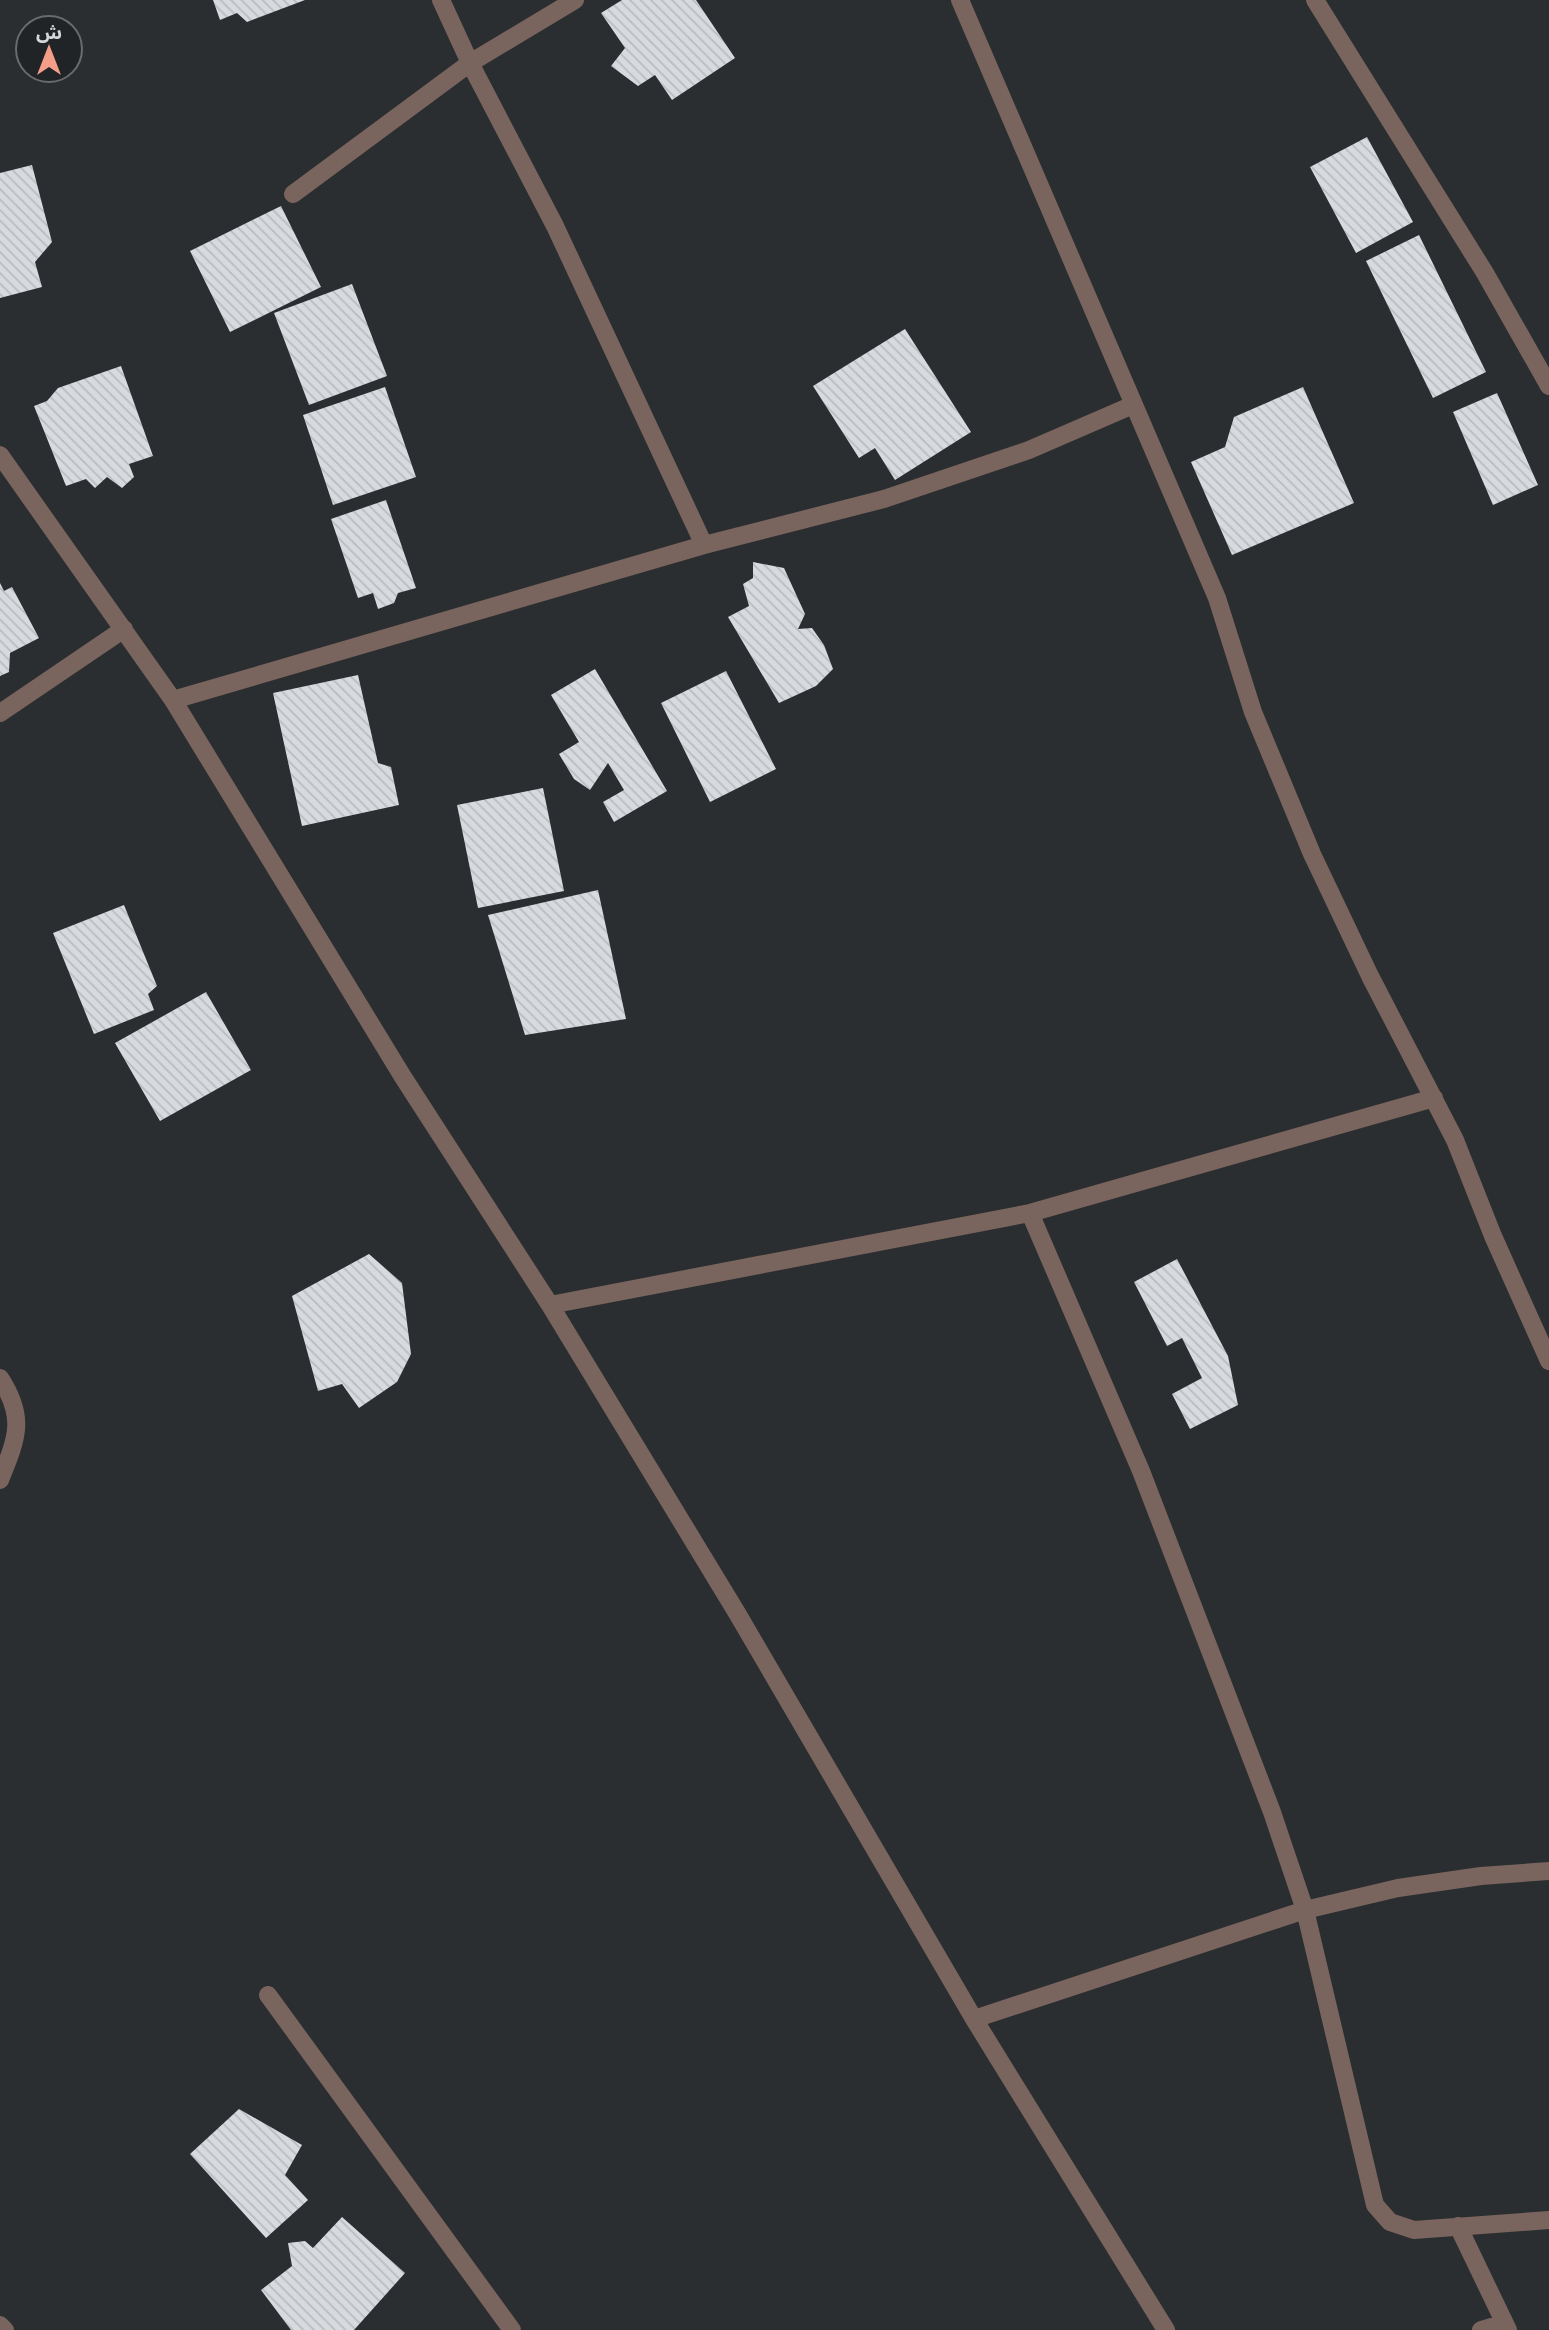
<svg xmlns="http://www.w3.org/2000/svg" width="1549" height="2330" viewBox="0 0 1549 2330" font-family="Manrope,'Noto Sans Arabic',sans-serif">
  <style>
    .building { fill: url(#building-back-hatch) }
    .lines { fill: none; stroke-linecap: round; stroke-linejoin: round }
    .minor { stroke: #7a645e; stroke-width: 18 }
  </style>
  <defs>
    <pattern id="building-back-hatch" width="6" height="6" patternUnits="userSpaceOnUse" patternTransform="scale(1.75)"><rect width="6" height="6" fill="#d7dbdf"/><path d="M-1 5l2 2M0 0l6 6M5-1l2 2" fill="none" stroke="#b9bcbf"/></pattern>
  </defs>
  <rect width="100%" height="100%" fill="#2a2e30"/>
  <!-- building -->
  <path class="building" d="M213 0H305L247 22 237 13 220 20Z
    M622 0H696L735 58 672 100 655 75 638 86 611 66 625 48 601 13Z
    M1367 137 1413 222 1356 253 1310 167Z
    M32 165 52 242 35 262 42 287 0 298V173Z
    M281 206 321 287 230 332 190 251Z
    M1419 235 1486 372 1433 398 1366 261Z
    M352 284 387 376 309 405 274 313Z
    M905 329 971 432 895 480 875 448 859 458 813 386Z
    M121 366 153 456 129 464 134 477 122 488 107 477 95 488 86 479 66 486 34 406 47 401 58 388Z
    M385 387 416 477 333 505 303 415Z
    M1303 387 1354 503 1232 555 1191 462 1225 447 1234 417Z
    M1497 393 1538 485 1493 505 1453 412Z
    M386 500 416 588 398 593 394 603 378 609 373 593 358 598 331 519Z
    M753 562 784 568 805 614 798 629 812 628 824 645 833 669 816 686 779 703 728 617 749 606 743 584 753 578Z
    M0 583 4 591 12 587 39 638 10 653 9 672 0 676Z
    M595 669 667 791 614 822 603 802 624 790 608 763 590 790 574 779 559 754 579 742 551 695Z
    M726 671 776 769 710 802 661 703Z
    M358 675 378 763 391 767 399 805 302 826 273 693Z
    M543 788 564 891 478 908 457 805Z
    M598 890 626 1019 525 1035 488 915Z
    M124 905 157 986 148 994 154 1010 94 1034 53 933Z
    M206 992 251 1070 160 1121 115 1043Z
    M369 1254 402 1283 411 1354 397 1382 359 1408 342 1384 318 1391 292 1296Z
    M1177 1259 1228 1356 1238 1405 1190 1429 1172 1394 1202 1378 1182 1338 1167 1346 1134 1282Z
    M239 2109 302 2145 285 2175 308 2200 266 2238 190 2154Z
    M342 2217 405 2273 354 2330H291L261 2290 292 2266 288 2243 305 2241 313 2248Z"/>
  <g class="lines">
    <!-- minor -->
    <path class="minor" d="M441 0 470 63 555 226 704 545
      M960 0 1217 598 1253 712 1312 854 1370 976 1455 1140 1493 1236 1549 1361
      M1315 0 1485 273 1549 386
      M293 194 470 63 575 0
      M0 455 173 700 403 1077 550 1305 737 1613 974 2019 1166 2330
      M173 700 704 545 884 499 1029 450 1133 405
      M0 713 124 629
      M1030 1213 1141 1471 1272 1812 1305 1910 1375 2205 1390 2222 1414 2230 1549 2220
      M550 1305 1030 1213 1434 1098
      M0 1378C26 1418 17 1438 0 1480
      M268 1995 512 2330
      M974 2019 1305 1910 1398 1888 1481 1876 1549 1871
      M1458 2226 1508 2330
      M0 2325 5 2330
      M1481 2330 1504 2323"/>
  </g>
  <!-- north arrow -->
  <g transform="translate(49 49)"><circle r="33" fill="#212427" stroke="#696b6e" stroke-width="2"/>
  <path d="M0-5L12 26L0 18L-12 26Z" fill="#f49e89"/>
  <text y="-10" font-size="19" font-weight="bold" text-anchor="middle" fill="#d4d6d8">ش</text>
  </g>
</svg>
